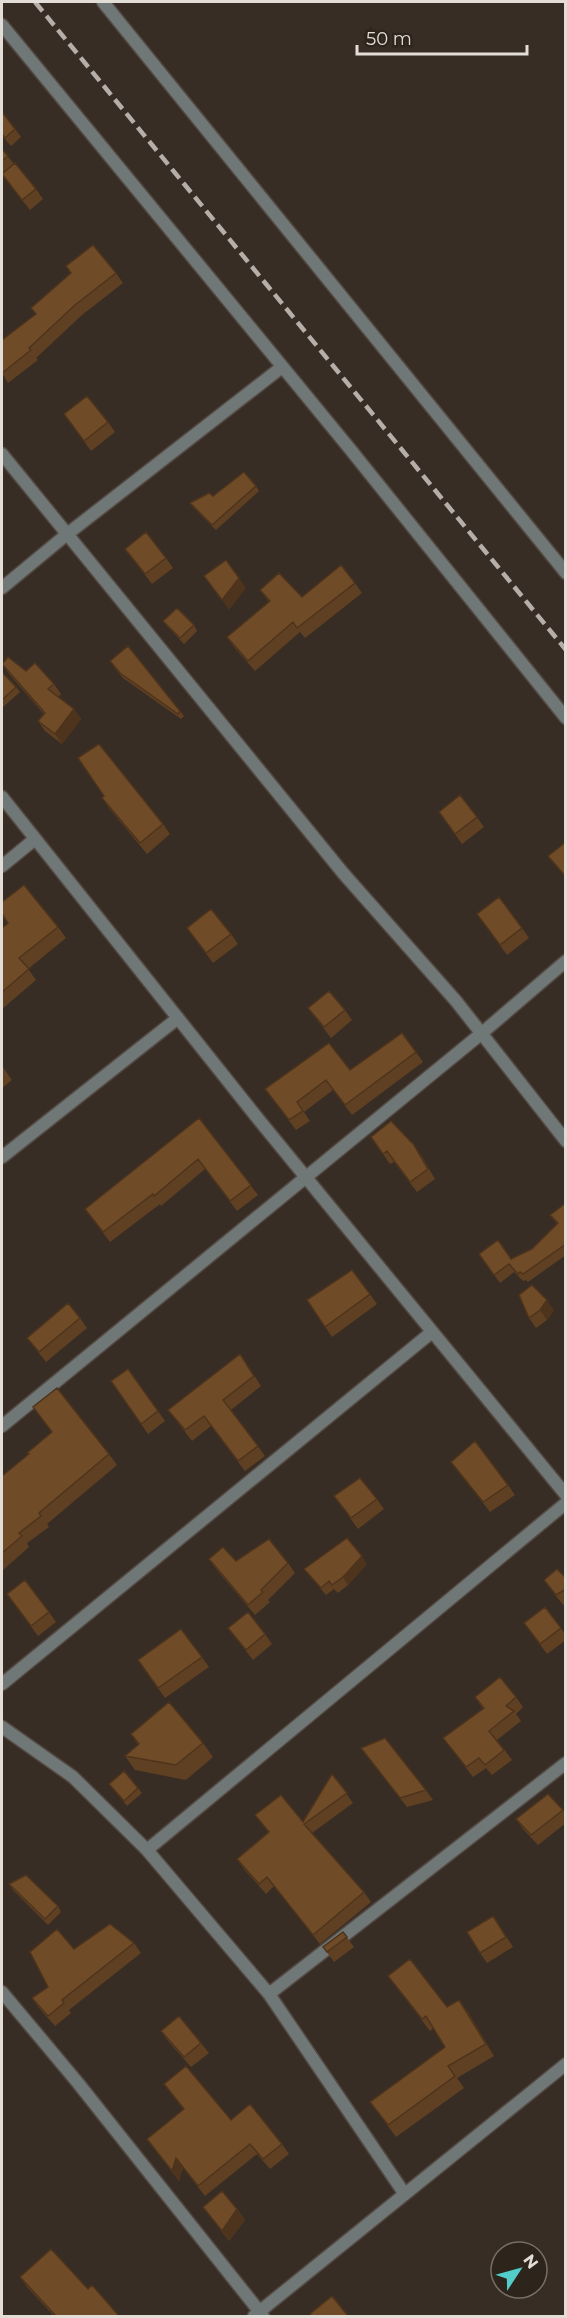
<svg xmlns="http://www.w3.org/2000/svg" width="567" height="2318" viewBox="0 0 567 2318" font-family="Montserrat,sans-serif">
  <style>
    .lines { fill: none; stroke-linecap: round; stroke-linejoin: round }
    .minor-casing { stroke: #534942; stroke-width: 15 }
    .minor { stroke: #707877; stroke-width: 12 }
    .rail { stroke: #b6aea9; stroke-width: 4.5; stroke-dasharray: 12 6; stroke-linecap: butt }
    .wall { fill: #604022 }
    .shaded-wall { fill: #4e341c }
    .building { fill: #704b28; stroke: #4e341c; stroke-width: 1.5 }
  </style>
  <rect width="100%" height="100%" fill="#372d25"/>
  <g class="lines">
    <!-- minor casing -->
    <g class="minor-casing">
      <path id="minor" d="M103 2 566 573
        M2 25 350 449 566 718
        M2 454 343 873 456 1001 566 1141
        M2 588 66 535 282 367
        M2 797 259 1120 566 1495
        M2 866 35 839
        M2 1157 178 1018
        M2 1426 482 1033 566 961
        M2 1684 432 1332
        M2 1727 73 1777 147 1850 269 1994 404 2193
        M147 1850 566 1503
        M2 1992 78 2083 263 2316
        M269 1994 566 1763
        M254 2316 566 2064"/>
    </g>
    <!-- minor -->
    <use href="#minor" class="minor"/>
    <!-- rail -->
    <path class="rail" d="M35 2 566 650"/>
  </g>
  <!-- wall -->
  <path class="wall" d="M2 112 21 137 11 146 2 136Z
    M2 149 14 164 36 189 43 199 30 210 3 176 2 177Z
    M66 266 116 273 123 283 82 315 36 358 38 360 8 383 2 373V340L36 314 31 308 71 273Z
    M64 414 108 422 115 432 91 451Z
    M256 486 259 491 216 530 194 508 190 503Z
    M125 549 166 558 173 568 152 584Z
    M355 583 362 593 305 638 300 632 255 671 234 647 227 637 269 602 260 590 302 597Z
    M163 621 194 625 197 631 184 644 167 626Z
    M2 664 26 671 54 684 61 694 58 697 74 709 81 719 62 744 45 731 38 721 44 714 9 674Z
    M113 666 180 711 184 716 181 719 123 678Z
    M2 675 16 687 20 692 2 708Z
    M102 798 163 824 170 834 147 854 109 808Z
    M439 812 477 817 484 827 462 844Z
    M2 902 58 927 66 938 28 969 36 980 2 1009V928L8 923 2 916Z
    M477 914 522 928 529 938 507 955Z
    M187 928 231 934 238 944 213 963Z
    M308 1008 345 1010 352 1020 331 1038Z
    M402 1033 423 1062 352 1115 333 1090 304 1112 310 1121 296 1130 265 1089 350 1070Z
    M2 1066 12 1080 2 1088Z
    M199 1118 258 1195 237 1211 205 1169 161 1206 160 1204 110 1242 85 1209Z
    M371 1137 421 1155 435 1179 417 1192 394 1162 390 1164Z
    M566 1203V1255L528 1282 526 1280 523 1281 514 1272 500 1283 479 1254 511 1259 532 1249 557 1224 550 1215Z
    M352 1270 377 1304 332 1337 307 1300Z
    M519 1295 554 1310 547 1320 536 1328 529 1318Z
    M80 1318 87 1328 46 1362 27 1338Z
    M240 1354 261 1386 231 1410 265 1456 245 1471 211 1426 192 1441 168 1410Z
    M128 1369 165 1421 148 1434 111 1381Z
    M33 1407 109 1454 117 1465 47 1524 49 1527 27 1543 29 1547 2 1571V1476L29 1454 52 1432Z
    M451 1462 508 1485 515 1495 490 1512Z
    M334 1496 377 1499 384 1509 358 1529Z
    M209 1559 236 1561 288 1563 295 1573 268 1600 270 1602 255 1615 216 1569Z
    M367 1564 348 1585 338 1593 334 1589 326 1595 304 1569Z
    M566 1575V1604L563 1605 544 1580Z
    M7 1594 49 1612 56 1622 38 1636Z
    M545 1607 566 1635V1640L547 1654 524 1623Z
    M228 1628 265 1634 272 1644 253 1660Z
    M181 1629 209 1667 165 1698 138 1660Z
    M475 1697H516L523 1707 516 1714 521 1721 497 1740 512 1760 492 1775 486 1768 473 1777 443 1738 483 1709Z
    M131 1734 203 1743 213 1757 186 1780 135 1770 125 1756 138 1745Z
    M361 1748 426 1790 433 1800 407 1807Z
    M332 1774 353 1803 312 1833 364 1892 371 1902 320 1944 274 1886 266 1894 244 1869 237 1859 268 1832 255 1815 303 1822Z
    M109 1784 138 1788 142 1793 127 1806Z
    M563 1810 566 1814V1823L538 1845 523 1829 516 1819Z
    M9 1884 58 1906 61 1912 48 1925 12 1889Z
    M500 1926 513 1947 487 1963 480 1953Z
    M343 1932 354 1947 334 1962 323 1947Z
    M134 1943 141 1953 69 2010 71 2013 55 2026 39 2008 32 1998 48 1987 74 1949Z
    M388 1976 447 2007 459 2000 468 2012 494 2056 457 2078 464 2088 396 2137 370 2102 445 2047 433 2028 430 2031Z
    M161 2031 201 2043 209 2053 191 2067 168 2041Z
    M164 2084 231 2120 282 2144 289 2154 270 2169 257 2154 205 2196 183 2168 179 2181 147 2139 184 2110Z
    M203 2207 237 2209 245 2220 229 2241Z
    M20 2277 88 2289 119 2316H54L27 2287Z"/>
  <!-- shaded-wall -->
  <path class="shaded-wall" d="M239 578 246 588 229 610 222 600Z
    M74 709 81 719 62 744 55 734Z
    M547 1300 554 1310 547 1320 540 1310Z
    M362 1556 367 1564 348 1585 343 1577Z
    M459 2000 468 2012 494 2056 486 2044Z
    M176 2158 183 2168 179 2181 172 2171Z
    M237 2209 245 2220 229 2241 222 2231Z"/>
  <!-- building -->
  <path class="building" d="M2 112 15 129 5 138 2 134Z
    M2 149 8 156 2 161Z
    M15 163 36 189 22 200 2 174Z
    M93 245 116 273 75 305 29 348 31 350 2 373V340L36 314 31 308 71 273 66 266Z
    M87 396 108 422 84 441 64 414Z
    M244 472 256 486 212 525 190 503 209 493 213 496Z
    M146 532 166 558 145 574 125 549Z
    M226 560 239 578 222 600 204 576Z
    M341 565 355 583 297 628 293 622 248 661 227 637 270 601 260 590 279 573 302 597Z
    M177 608 194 625 180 638 163 621Z
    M128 646 180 711 178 714 120 673 110 661Z
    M8 657 26 671 35 663 54 684 48 689 74 709 55 734 38 721 45 713 2 664Z
    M3 673 16 687 2 700V675Z
    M99 744 163 824 140 843 102 798 104 796 78 758Z
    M460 795 477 817 455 834 439 812Z
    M566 842V877L548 856Z
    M24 885 58 927 19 958 29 969 2 992V928L8 923 2 914V902Z
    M499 897 522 928 500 945 477 914Z
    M211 909 231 934 206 953 187 928Z
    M329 991 345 1010 324 1027 308 1008Z
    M402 1033 416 1052 345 1105 326 1080 297 1102 303 1111 289 1120 265 1089 329 1043 350 1070Z
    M199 1118 251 1185 230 1201 198 1159 154 1196 153 1194 103 1232 85 1209Z
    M391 1121 414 1145 428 1169 410 1182 387 1151 383 1154 371 1137Z
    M566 1203V1244L523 1274 520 1272 518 1274 509 1264 494 1275 479 1254 498 1240 511 1259 532 1249 558 1223 550 1215Z
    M352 1270 370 1294 325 1327 307 1300Z
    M532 1285 547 1300 540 1310 529 1318 519 1295Z
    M68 1303 80 1318 39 1352 27 1338Z
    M240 1354 254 1376 223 1400 258 1446 238 1461 204 1416 185 1430 168 1410Z
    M128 1369 158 1411 141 1424 111 1381Z
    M57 1388 109 1454 39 1513 41 1516 19 1533 22 1536 2 1553V1476L29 1454 27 1453 52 1432 33 1407Z
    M475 1441 508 1485 483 1502 451 1462Z
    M360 1478 377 1499 351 1518 334 1496Z
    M347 1538 362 1556 343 1577 332 1585 329 1581 321 1588 304 1569Z
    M269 1539 288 1563 261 1590 263 1592 248 1605 209 1559 223 1547 236 1561Z
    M557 1569 564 1576 566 1575V1589L556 1595 544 1580Z
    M25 1580 49 1612 31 1626 7 1594Z
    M545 1607 561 1628 540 1644 524 1623Z
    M248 1612 265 1634 246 1650 228 1628Z
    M181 1629 202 1657 158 1688 138 1660Z
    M500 1677 516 1697 506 1706 514 1711 489 1731 504 1750 485 1765 479 1758 466 1767 443 1738 484 1708 475 1697Z
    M169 1702 203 1743 176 1765 125 1756 139 1744 131 1734Z
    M385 1738 426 1790 400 1798 361 1748Z
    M124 1771 138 1788 124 1801 109 1784Z
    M332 1774 347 1793 304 1824 364 1892 313 1935 267 1877 259 1884 237 1859 269 1832 255 1815 281 1795 303 1822Z
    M548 1794 563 1810 531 1835 516 1819Z
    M26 1875 58 1906 45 1919 9 1884Z
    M493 1916 506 1937 480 1953 467 1932Z
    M110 1924 134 1943 62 2000 64 2003 48 2016 32 1998 48 1987 30 1952 57 1929 74 1949Z
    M343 1932 347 1937 327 1952 323 1947Z
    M410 1959 447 2007 459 2000 486 2044 448 2066 455 2076 388 2125 370 2102 445 2047 426 2016 422 2019 388 1976Z
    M179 2016 201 2043 184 2057 161 2031Z
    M186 2066 231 2120 250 2104 282 2144 263 2159 250 2144 198 2186 176 2158 172 2171 147 2139 184 2109 164 2084Z
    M222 2191 237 2209 222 2231 203 2207Z
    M51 2249 88 2289 92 2285 119 2316H56L20 2277Z
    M332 2296 348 2316H312L310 2314Z"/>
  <!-- border -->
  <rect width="567" height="2318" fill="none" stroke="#e3ddd8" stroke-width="6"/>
  <!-- north arrow -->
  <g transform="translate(519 2270) rotate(54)"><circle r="28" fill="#2d241b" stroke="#766e67" stroke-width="1.5"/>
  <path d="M0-4.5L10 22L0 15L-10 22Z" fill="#53cdc9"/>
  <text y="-9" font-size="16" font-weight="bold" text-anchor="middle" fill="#e3ddd8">N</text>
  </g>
  <!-- scale -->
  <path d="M357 45v9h170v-9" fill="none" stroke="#e3ddd8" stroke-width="3"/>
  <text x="366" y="45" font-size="18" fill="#e3ddd8" stroke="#2d241b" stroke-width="4.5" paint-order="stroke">50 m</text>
</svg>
